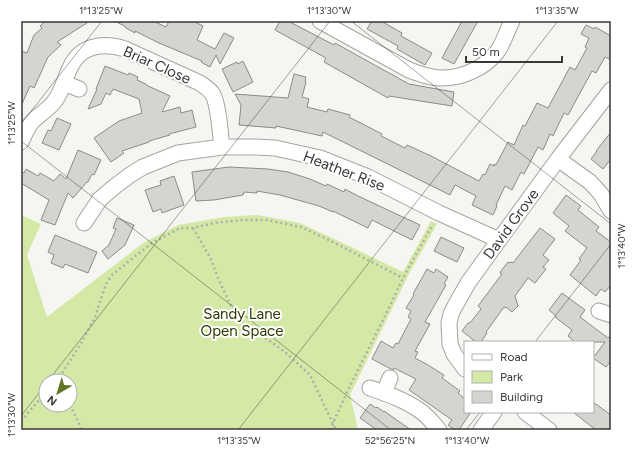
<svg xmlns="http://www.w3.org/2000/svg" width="632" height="451" viewBox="0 0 632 451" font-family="Figtree,sans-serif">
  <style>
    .green { fill: #d5e9a6; fill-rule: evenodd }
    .building { fill: #d3d5cf; stroke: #8a8c87 }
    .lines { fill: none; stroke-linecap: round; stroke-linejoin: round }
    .minor-casing { stroke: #a4a5a0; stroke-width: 17 }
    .path { stroke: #aeafab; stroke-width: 2.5; stroke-dasharray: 2 3; stroke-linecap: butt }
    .minor { stroke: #fff; stroke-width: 15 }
    .ticks { fill: none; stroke: #383937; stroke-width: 1; stroke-opacity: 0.45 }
    .labels { text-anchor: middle; stroke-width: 4; stroke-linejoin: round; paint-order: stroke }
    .street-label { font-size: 15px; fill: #383937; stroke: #fff }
    .park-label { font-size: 15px; fill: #2c3800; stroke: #fff }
    .neatline { fill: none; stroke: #383937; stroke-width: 1.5 }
    .ticks-label { font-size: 10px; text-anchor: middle; fill: #383937 }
  </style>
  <rect width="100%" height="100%" fill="#f5f6f1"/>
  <!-- green -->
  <path class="green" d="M21 215 41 224 27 255 47 317 143 243 178 225 224 217 258 215 300 223 343 243 403 272 431 221 437 224 411 270 350 395 358 430H21ZM46 381H70V405H46Z"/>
  <!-- building -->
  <path class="building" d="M46 21H90L57 42 61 45 48 57 34 88 30 86 21 106V51L27 53 34 35 42 28 40 26Z
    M115 21H153L166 27 169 21H193L203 26 197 40 215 49 224 33 234 38 220 64 216 55 210 67 201 62 202 61 159 43 135 31V33L126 28V27Z
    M280 21H288L334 45 335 43 409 84 454 92 452 106 389 96 388 98 324 62 326 58 275 30Z
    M372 21H381L402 33 401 36 432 53 425 65 397 49 398 46 367 29Z
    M462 21H478L454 64 442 58Z
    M586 25 594 29 595 27 611 36V60L605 57 596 73 592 71 568 115 564 113 553 136 550 134 543 150 538 147 524 174 521 172 512 190 505 186 496 205 497 206 493 215 472 205 476 196 455 185 450 195 323 132 322 136 276 126V128L239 125 241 105 235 94 288 98 294 74 306 77 305 81 306 82 302 97 309 99 307 107 327 112 328 109 350 115 349 117 382 134 381 136 405 148 407 145 431 156 479 181 483 174 485 175 490 164 494 166V164L496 165 508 142 514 145 523 125 525 126 537 103 548 108 570 67 575 70 587 48 585 47 589 38 581 34Z
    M243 61 253 82 233 92 222 69 237 62 238 64Z
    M105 66 128 75 129 73 138 77 137 80 146 84V85L170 96 162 112 180 107 181 113 192 110 196 127 169 134 170 135 149 141V142L122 151 124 153 111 162 94 138 119 121 142 113 139 99 113 89 110 95 106 93 101 104 88 109 97 89H96Z
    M57 118 71 124 59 150 42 143 48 130 51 131Z
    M611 132V159L603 169 591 159 597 151H596Z
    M78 150 101 160 94 175 92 174 88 182H87L73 198 68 193 55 225 41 220 49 200 21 183V171L24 173 26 169 38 176 40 173 54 181 60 174 66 179Z
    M229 167 268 169 288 172 310 179 326 186 327 184 344 192 345 189 358 196 420 225 412 240 372 220 368 228 333 211V212L319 206 280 195 257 191V193L244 192 243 195 214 200 196 201 192 172Z
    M174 176 184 205 162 213 161 209 153 212 145 190 161 185 160 181Z
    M566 195 581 206 578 210 599 227 596 231 611 242V285L605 292 601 289 596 296 570 275 581 260 579 259 587 248 565 231 569 226 553 213Z
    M117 218 134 225 125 245 108 259 102 251 109 245 116 229 113 228Z
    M540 228 555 239 543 255 549 260 543 267 546 269 535 283 528 278 515 296 518 306 512 312 506 307V308L504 307 486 332 487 333 481 342H476L462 331 468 323H470L481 309 478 306 502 274 500 273 501 271 508 262 510 263 511 262 513 263Z
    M55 235 97 252 88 273 65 264 63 268 51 263 54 255 48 252Z
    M441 237 464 248 457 262 434 251Z
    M427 269 434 273 436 269 448 277 444 284 446 285 425 322 430 324 415 351 418 352 415 358 428 365 444 375 442 378 460 391 458 393 465 399V412H471L459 430H455L448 425 452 420 409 390 416 379 394 368 393 370 391 369 372 359 381 341 393 348 396 343 398 344 411 319 408 317 411 311 406 308 414 295 413 294Z
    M562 293 585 310 580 317 608 338 611 335V361L606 367 593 358 605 342H575L568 336 572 330 555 317 556 316 549 310Z
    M593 402 611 415V430H596L573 412H593Z
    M370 404 376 408 377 407 384 412V411L411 430H377L360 418Z"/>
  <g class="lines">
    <!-- minor casing -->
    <g class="minor-casing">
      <path id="minor" d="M320 21 409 70C419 74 429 77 439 78 460 79 484 69 497 52 503 44 507 31 512 21
        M64 83 79 89
        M21 142C24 136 27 128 31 123 38 115 48 110 54 102 61 94 65 78 70 68 80 45 103 42 125 49L200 83C204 86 209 89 212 93 219 104 220 133 222 147
        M558 159 590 182 601 194 611 211
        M84 223 100 199 114 187 130 175 143 167 178 153 222 147H256L275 148 320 158 368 177 439 213 499 240
        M599 311 611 315
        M465 369 454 354 450 344 449 323 451 314 455 306 468 283 499 240 558 159 611 90
        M370 388C387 394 405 400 419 410 427 415 433 423 439 430
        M384 393 390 378
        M525 412 549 430
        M481 430 494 412"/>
    </g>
    <!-- path -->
    <path class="path" d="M193 228 211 259 218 278 230 304 241 320 247 328 256 334 264 337 285 352 310 375 336 430
      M56 381 63 372 83 340 95 317 106 284 112 275 128 262 152 243 180 228H193L214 223 242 220H267L301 227 329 240 403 278
      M70 405 82 430
      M21 421 46 392
      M330 430 347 392 386 314 403 278 433 224"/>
    <!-- minor -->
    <use href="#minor" class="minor"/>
  </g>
  <!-- ticks -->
  <path class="ticks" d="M351 21 611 224M21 124 102 21M21 141 391 430M535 342 611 244M48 381 330 21M21 416 46 384M238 430 558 21M466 430 480 412"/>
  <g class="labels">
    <!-- street labels -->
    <g class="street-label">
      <text transform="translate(157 65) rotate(24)" y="5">Briar Close</text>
      <text transform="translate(344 171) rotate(21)" y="5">Heather Rise</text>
      <text transform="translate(511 224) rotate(-54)" y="5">David Grove</text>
    </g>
    <!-- park labels -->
    <g class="park-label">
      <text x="242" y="319">Sandy Lane<tspan x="242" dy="17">Open Space</tspan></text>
    </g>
  </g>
  <!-- border -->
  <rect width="632" height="451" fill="none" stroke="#ffffff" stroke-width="44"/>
  <!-- legend -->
  <rect x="464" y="341" width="130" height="72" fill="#ffffff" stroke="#afb0af"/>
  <rect x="472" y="354" width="20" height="6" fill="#ffffff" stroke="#afb0af"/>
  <text x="500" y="361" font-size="12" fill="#383937">Road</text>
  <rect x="472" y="371" width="20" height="12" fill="#d5e9a6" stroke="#afb0af"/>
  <text x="500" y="381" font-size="12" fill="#383937">Park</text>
  <rect x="472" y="391" width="20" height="12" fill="#d3d5cf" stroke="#afb0af"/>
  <text x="500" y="401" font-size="12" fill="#383937">Building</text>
  <!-- north arrow -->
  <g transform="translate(58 393) rotate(218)"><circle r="19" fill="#ffffff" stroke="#afb0af"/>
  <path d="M0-3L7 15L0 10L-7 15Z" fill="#627524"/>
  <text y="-6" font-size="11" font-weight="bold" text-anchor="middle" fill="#383937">N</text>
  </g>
  <!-- scale -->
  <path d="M466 56v6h96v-6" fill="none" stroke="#383937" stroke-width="2"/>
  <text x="472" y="56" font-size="12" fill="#383937" stroke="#ffffff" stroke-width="3" paint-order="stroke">50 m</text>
  <rect x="22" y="22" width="588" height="407" class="neatline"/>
  <g class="ticks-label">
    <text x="101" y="14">1°13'25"W</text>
    <text x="329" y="14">1°13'30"W</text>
    <text x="557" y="14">1°13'35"W</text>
    <text transform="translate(11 123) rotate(-90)" y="4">1°13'25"W</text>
    <text transform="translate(621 246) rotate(-90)" y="4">1°13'40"W</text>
    <text transform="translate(11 415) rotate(-90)" y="4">1°13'30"W</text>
    <text x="239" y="444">1°13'35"W</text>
    <text x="390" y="444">52°56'25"N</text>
    <text x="467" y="444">1°13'40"W</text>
  </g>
</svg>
